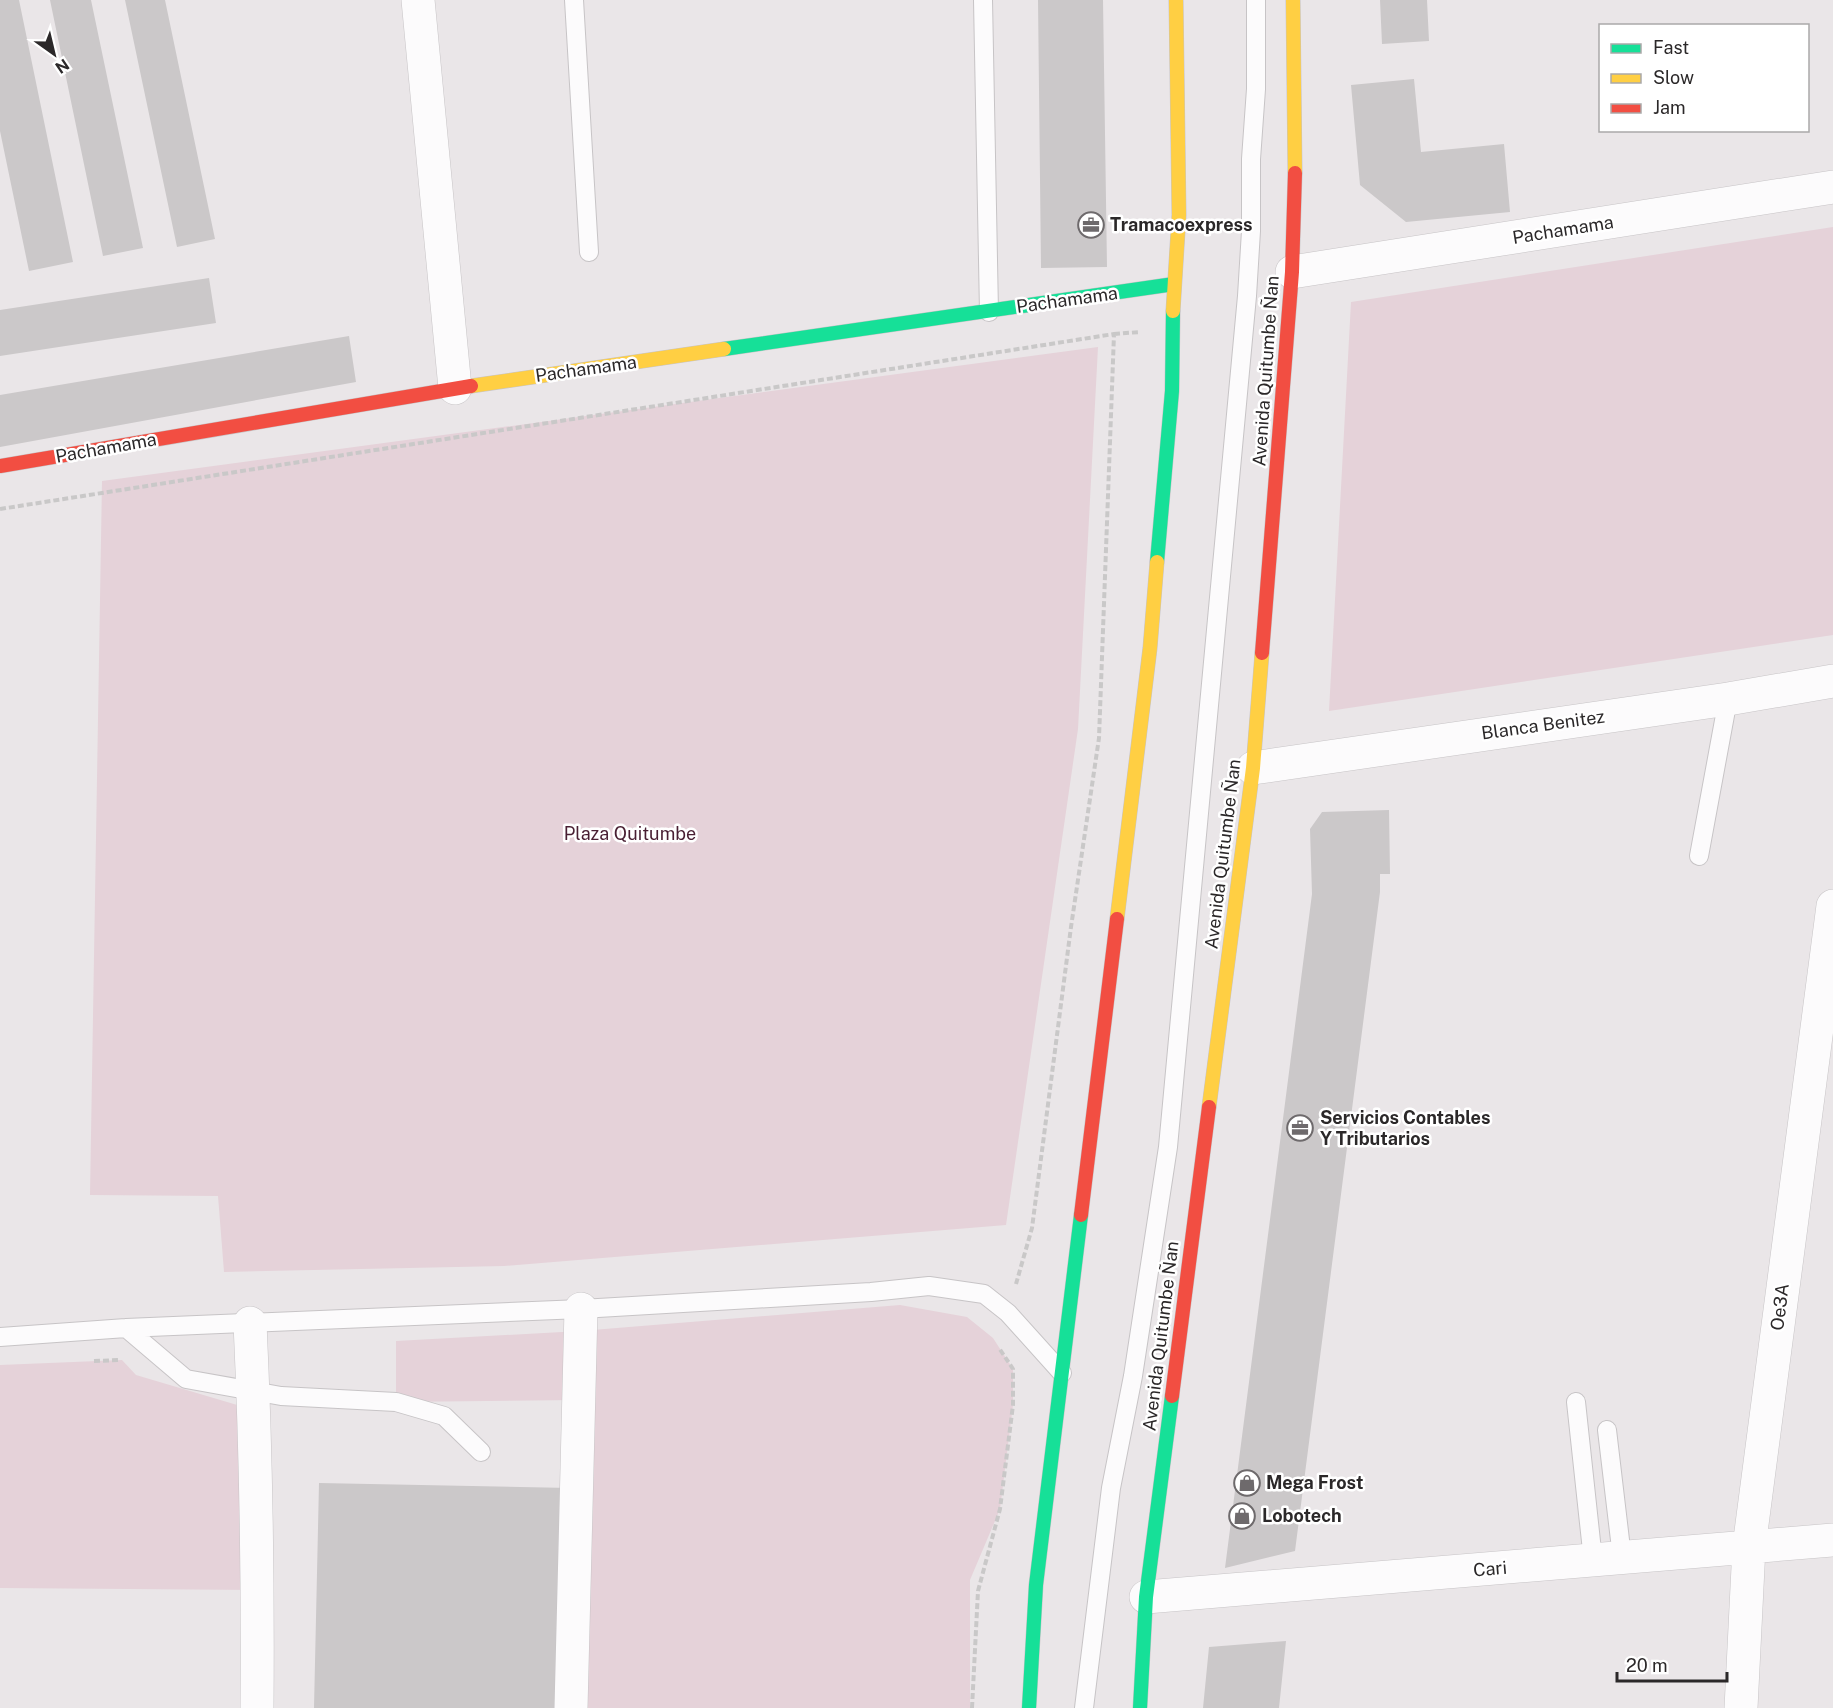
<svg xmlns="http://www.w3.org/2000/svg" width="1833" height="1708" viewBox="0 0 1833 1708" font-family="'Public Sans',sans-serif">
  <style>
    .green { fill: #e5d2d9 }
    .building { fill: #cbc8c9 }
    .lines { fill: none; stroke-linecap: round; stroke-linejoin: round }
    .lane-casing { stroke: #c7c4c6; stroke-width: 20 }
    .street-casing { stroke: #c7c4c6; stroke-width: 34 }
    .fast-casing { stroke: #c7c4c6; stroke-width: 15 }
    .slow-casing { stroke: #c7c4c6; stroke-width: 15 }
    .jam-casing { stroke: #c7c4c6; stroke-width: 15 }
    .path { stroke: #c9c8c8; stroke-width: 4; stroke-dasharray: 6 3; stroke-linecap: butt }
    .lane { stroke: #fcfbfc; stroke-width: 18 }
    .street { stroke: #fcfbfc; stroke-width: 33 }
    .fast { stroke: #16e098; stroke-width: 14 }
    .slow { stroke: #ffcf43; stroke-width: 14 }
    .jam { stroke: #f24e42; stroke-width: 14 }
    .labels { text-anchor: middle; stroke-width: 5; stroke-linejoin: round; paint-order: stroke }
    .poi-label { font-size: 18px; font-weight: bold; fill: #2b2829; stroke: #fff; text-anchor: start }
    .street-label { font-size: 18px; fill: #2b2829; stroke: #fff }
    .park-label { font-size: 18px; fill: #481e32; stroke: #fff }
  </style>
  <rect width="100%" height="100%" fill="#eae6e8"/>
  <!-- green -->
  <path class="green" d="M1833 227V635L1329 711 1351 302Z
    M1098 347 1078 729 1006 1225 504 1266 224 1272 218 1196 90 1195 102 481Z
    M900 1305 967 1317 993 1338 1013 1369V1405L1000 1509 970 1580V1708H579L578 1400 396 1402V1341L580 1331Z
    M122 1360 136 1375 254 1410 257 1590 0 1588V1365Z"/>
  <!-- building -->
  <path class="building" d="M0 0H19L73 262 29 271 0 131Z
    M50 0H91L143 248 103 256Z
    M125 0H165L215 239 177 247Z
    M1038 0H1103L1107 267 1041 268Z
    M1380 0H1427L1429 41 1382 44Z
    M1414 79 1421 152 1504 144 1510 212 1406 222 1360 185 1351 85Z
    M209 278 216 323 0 356V310Z
    M349 336 356 382 0 447V395Z
    M1389 810 1390 874H1380V892L1295 1551 1225 1568 1312 894 1310 829 1322 812Z
    M319 1483 570 1488 564 1708H314Z
    M1286 1641 1279 1708H1203L1209 1647Z"/>
  <g class="lines">
    <!-- lane casing -->
    <g class="lane-casing">
      <path id="lane" d="M574 0 589 252
        M983 0 989 312
        M1699 856 1728 699
        M126 1328 186 1379 281 1396 396 1402 444 1416 481 1452
        M0 1337 126 1328 581 1309 871 1292 929 1286 984 1294 1008 1313 1062 1373
        M1576 1402 1593 1560
        M1607 1430 1622 1557
        M1084 1708 1111 1488 1133 1376 1168 1147 1247 296 1251 231V159L1256 89V0"/>
    </g>
    <!-- street casing -->
    <g class="street-casing">
      <path id="street" d="M418 0 455 388
        M1292 272 1833 187
        M1253 768 1728 699 1833 681
        M250 1323C256 1451 258 1580 257 1708
        M1146 1597 1833 1540
        M571 1708 581 1309
        M1741 1708 1749 1547 1833 906"/>
    </g>
    <!-- fast casing -->
    <g class="fast-casing">
      <path id="fast" d="M724 349 1174 284
        M1157 562 1172 391 1173 311
        M1029 1708 1036 1585 1081 1215
        M1140 1708 1146 1597 1172 1396"/>
    </g>
    <!-- slow casing -->
    <g class="slow-casing">
      <path id="slow" d="M1293 0 1295 173
        M1173 311 1179 215 1176 0
        M471 386 724 349
        M1117 919 1150 648 1157 562
        M1209 1107 1253 768 1262 653"/>
    </g>
    <!-- jam casing -->
    <g class="jam-casing">
      <path id="jam" d="M0 466 471 386
        M1262 653 1292 272 1295 173
        M1081 1215 1117 919
        M1172 1396 1209 1107"/>
    </g>
    <!-- path -->
    <path class="path" d="M1114 334 1140 332
      M0 509 1114 334 1099 738 1071 927 1032 1228 1016 1284
      M94 1361 119 1360
      M972 1708 978 1591 1000 1509 1013 1405V1369L999 1348"/>
    <!-- lane -->
    <use href="#lane" class="lane"/>
    <!-- street -->
    <use href="#street" class="street"/>
    <!-- fast -->
    <use href="#fast" class="fast"/>
    <!-- slow -->
    <use href="#slow" class="slow"/>
    <!-- jam -->
    <use href="#jam" class="jam"/>
  </g>
  <!-- icons -->
  <defs>
    <g id="office-ring" transform="scale(1.35)"><circle r="9.5" fill="#fff" stroke="#6e6a6c" stroke-width="1.5"/><path d="M-6-3h4V-5.5h4V-3h4V5H-6ZM-1-4.5V-3h2v-1.5ZM-6 0V1H6V0Z" fill="#6e6a6c"/></g>
    <g id="shop-ring" transform="scale(1.35)"><circle r="9.5" fill="#fff" stroke="#6e6a6c" stroke-width="1.5"/><path d="M-5-2.5h2.3a2.7 3.5 0 0 1 5.4 0H5L5.5 6h-11ZM-1.5-2.5h3a1.5 2.3 0 0 0-3 0Z" fill="#6e6a6c"/></g>
  </defs>
  <g fill-rule="evenodd">
    <use href="#office-ring" x="1091" y="225"/>
    <use href="#office-ring" x="1300" y="1128"/>
    <use href="#shop-ring" x="1247" y="1483"/>
    <use href="#shop-ring" x="1242" y="1516"/>
  </g>
  <g class="labels">
    <!-- poi labels -->
    <g class="poi-label">
      <text x="1110" y="231">Tramacoexpress</text>
      <text x="1320" y="1124">Servicios Contables<tspan x="1320" dy="21">Y Tributarios</tspan></text>
      <text x="1266" y="1489">Mega Frost</text>
      <text x="1262" y="1522">Lobotech</text>
    </g>
    <!-- street labels -->
    <g class="street-label">
      <text transform="translate(1563 230) rotate(-9)" y="6">Pachamama</text>
      <text transform="translate(1067 300) rotate(-8)" y="6">Pachamama</text>
      <text transform="translate(586 369) rotate(-8)" y="6">Pachamama</text>
      <text transform="translate(1266 371) rotate(-86)" y="6">Avenida Quitumbe Ñan</text>
      <text transform="translate(106 448) rotate(-10)" y="6">Pachamama</text>
      <text transform="translate(1543 725) rotate(-8)" y="6">Blanca Benitez</text>
      <text transform="translate(1223 854) rotate(-83)" y="6">Avenida Quitumbe Ñan</text>
      <text transform="translate(1780 1307) rotate(-83)" y="6">Oe3A</text>
      <text transform="translate(1161 1336) rotate(-83)" y="6">Avenida Quitumbe Ñan</text>
      <text transform="translate(1490 1569) rotate(-5)" y="6">Cari</text>
    </g>
    <!-- park labels -->
    <g class="park-label">
      <text x="630" y="840">Plaza Quitumbe</text>
    </g>
  </g>
  <!-- legend -->
  <rect x="1599" y="24" width="210" height="108" fill="#ffffff" stroke="#aaa9a9" stroke-width="1.5"/>
  <rect x="1611" y="44" width="30" height="9" fill="#16e098" stroke="#aaa9a9" stroke-width="1.5"/>
  <text x="1653" y="54" font-size="18" fill="#2b2829">Fast</text>
  <rect x="1611" y="74" width="30" height="9" fill="#ffcf43" stroke="#aaa9a9" stroke-width="1.5"/>
  <text x="1653" y="84" font-size="18" fill="#2b2829">Slow</text>
  <rect x="1611" y="104" width="30" height="9" fill="#f24e42" stroke="#aaa9a9" stroke-width="1.5"/>
  <text x="1653" y="114" font-size="18" fill="#2b2829">Jam</text>
  <!-- north arrow -->
  <g transform="translate(54 54) rotate(146)" stroke="#ffffff" stroke-width="4.5" paint-order="stroke">
  <path d="M0-4.5L10 22L0 15L-10 22Z" fill="#2b2829"/>
  <text y="-9" font-size="16" font-weight="bold" text-anchor="middle" fill="#2b2829">N</text>
  </g>
  <!-- scale -->
  <path d="M1617 1672v9h110v-9" fill="none" stroke="#2b2829" stroke-width="3"/>
  <text x="1626" y="1672" font-size="18" fill="#2b2829" stroke="#ffffff" stroke-width="4.5" paint-order="stroke">20 m</text>
</svg>
